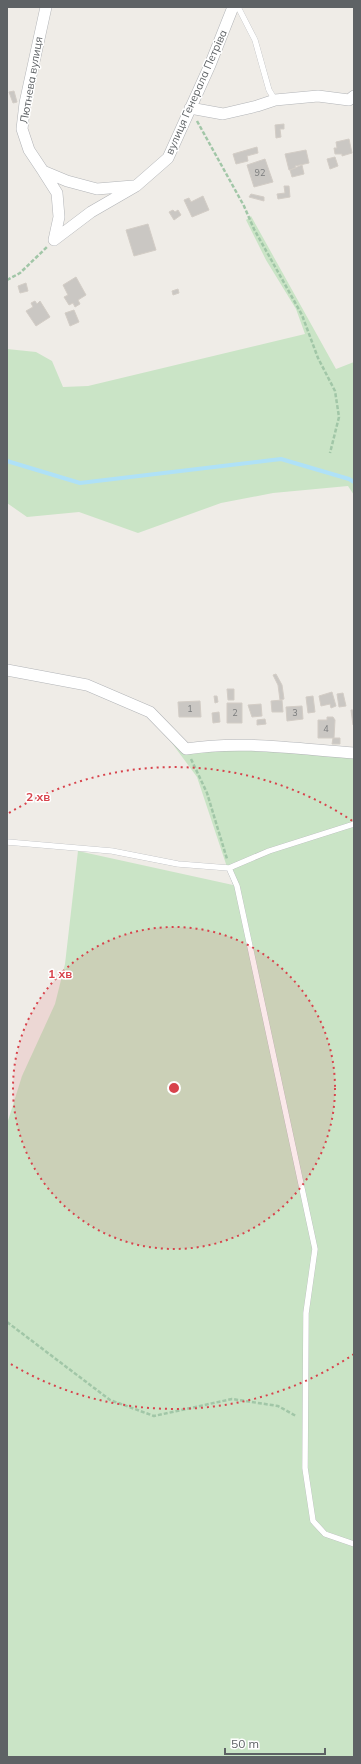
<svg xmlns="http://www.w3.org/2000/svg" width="361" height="1764" viewBox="0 0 361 1764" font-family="Mulish,sans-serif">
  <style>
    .green { fill: #cae4c6 }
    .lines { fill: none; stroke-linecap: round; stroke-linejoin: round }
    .stream { stroke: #afe1f7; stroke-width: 4 }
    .building { fill: #cac7c3; stroke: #d3cdc6 }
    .service-casing { stroke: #b2b4b7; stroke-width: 6 }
    .minor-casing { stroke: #b2b4b7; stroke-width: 12 }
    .path { stroke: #a1c6a7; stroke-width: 2.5; stroke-dasharray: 4 2; stroke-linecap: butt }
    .service { stroke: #fff; stroke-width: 5.5 }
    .minor { stroke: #fff; stroke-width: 11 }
    .ring { fill: none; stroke: #d8434c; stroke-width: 2; stroke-dasharray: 2 4 }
    .labels { text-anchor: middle; stroke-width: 3; stroke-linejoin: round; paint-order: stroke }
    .number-label { font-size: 9px; fill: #797b7c }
    .street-label { font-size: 11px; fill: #5e6265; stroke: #fff }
    .centre { fill: #d8434c; stroke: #fff; stroke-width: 2 }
    .ring-label { font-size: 12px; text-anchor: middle; font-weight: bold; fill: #d8434c; stroke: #fff; stroke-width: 3; stroke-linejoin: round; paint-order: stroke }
  </style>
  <rect width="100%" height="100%" fill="#efece7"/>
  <!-- green -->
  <path class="green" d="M251 216 336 369 354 362V495L348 486 273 493 221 503 138 533 79 512 27 517 7 503V349L36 352 52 361 63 387 88 386 305 334 296 309 266 260 246 220Z
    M163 731 188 743 354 751V1757H7V1124L22 1076 55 1004 65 964 78 851 233 885 197 777Z"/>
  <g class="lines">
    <!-- stream -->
    <path class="stream" d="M7 461 80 483 281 459 349 479 354 482"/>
  </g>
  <!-- building -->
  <path class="building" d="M14 91 17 102 13 103 9 92Z
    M284 124V129H280L281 137 276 138 275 125Z
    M349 139 352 153 342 156V154H335L334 148H337L336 142Z
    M257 147 258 153 247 156 248 161 236 164 233 154Z
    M306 150 309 163 295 166 296 168 289 170 285 154Z
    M335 157 338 166 330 169 327 159Z
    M265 159 273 182 254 187 247 165Z
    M302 165 304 174 292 177 290 170Z
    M284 186H289L290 197 278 199 277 194 285 193Z
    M251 194 264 197V201L249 197Z
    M203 196 209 210 192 217 184 200 189 198 191 202Z
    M173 210 175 212 178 210 181 215 174 220 169 212Z
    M148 224 156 250 134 256 126 230Z
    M76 277 86 295 78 300 80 304 75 307 73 303 69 305 64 297 68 295 63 285Z
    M26 283 28 291 20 293 18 286Z
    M178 289 179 293 173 295 172 291Z
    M35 301 37 304 40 301 50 317 36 326 26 311 33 307 31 303Z
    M74 310 79 322 70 326 65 313Z
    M276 674 282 685 284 699 280 700 278 685 273 675Z
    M227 689H234V700H228Z
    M332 692 336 706 331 708 330 704 321 706 319 696Z
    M343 693 346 706 339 707 337 694Z
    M214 696H217L218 702 215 703Z
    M313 696 315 712 308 713 306 697Z
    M282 700 283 712H272L271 701Z
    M200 701 201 717H179L178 702Z
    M227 703H242V723H227Z
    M261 704 262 716 252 717 248 705Z
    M302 706 303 719 287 721 286 707Z
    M351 710H354V725H353Z
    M219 712 220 722 213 723 212 713Z
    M327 717H333L335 720 334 738H318V720H327Z
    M265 719 266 724 257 725V720Z
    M333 738H340V744H332Z"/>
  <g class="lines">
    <!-- service casing -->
    <g class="service-casing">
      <path id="service" d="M238 7 255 40 269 90 275 100
        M7 842 112 851 178 864 229 868 237 886 315 1249 306 1313 305 1468 313 1521 325 1534 354 1544
        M229 868 269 851 354 824"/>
    </g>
    <!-- minor casing -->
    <g class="minor-casing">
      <path id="minor" d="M46 7 25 103 22 129 29 150 43 171 67 181 97 189 133 186
        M190 108 223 114 257 106 275 100 318 96 349 100 354 96
        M43 171 57 193 59 217 54 240
        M54 240 91 212 136 186 168 158 210 65 233 7
        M7 670 87 685 150 712 186 749C241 740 298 749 354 753"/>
    </g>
    <!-- path -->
    <path class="path" d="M197 121 244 206 254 229 302 315 318 358 335 391 339 417 330 453
      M7 280 20 273 47 247
      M191 759 207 793 227 859
      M7 1322 110 1400 154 1416 232 1399 278 1406 296 1416"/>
    <!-- service -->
    <use href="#service" class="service"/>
    <!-- minor -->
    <use href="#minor" class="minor"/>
  </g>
  <!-- distance rings -->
  <circle cx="174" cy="1088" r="161" fill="#d8434c" fill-opacity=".12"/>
  <g class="ring">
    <circle cx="174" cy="1088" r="161"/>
    <path d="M354 1354A321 321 0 0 1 9 1363M9 813A321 321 0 0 1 354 822"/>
  </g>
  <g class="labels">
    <!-- number labels -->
    <g class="number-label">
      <text x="260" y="176">92</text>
      <text x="190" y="712">1</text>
      <text x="235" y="716">2</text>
      <text x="295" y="716">3</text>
      <text x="326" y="732">4</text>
    </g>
    <!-- street labels -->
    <g class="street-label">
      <text transform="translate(31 80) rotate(-80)" y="4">Лютнева вулиця</text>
      <text transform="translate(196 92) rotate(-66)" y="4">вулиця Генерала Петріва</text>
    </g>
  </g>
  <circle cx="174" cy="1088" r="6" class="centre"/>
  <g class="ring-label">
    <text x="38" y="801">2 хв</text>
    <text x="60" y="978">1 хв</text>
  </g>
  <!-- border -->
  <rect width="361" height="1764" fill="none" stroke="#5e6265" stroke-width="16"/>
  <!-- scale -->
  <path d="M225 1748v6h100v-6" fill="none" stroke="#5e6265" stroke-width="2"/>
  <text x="231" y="1748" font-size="12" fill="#5e6265" stroke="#ffffff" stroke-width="3" paint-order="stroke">50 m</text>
</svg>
